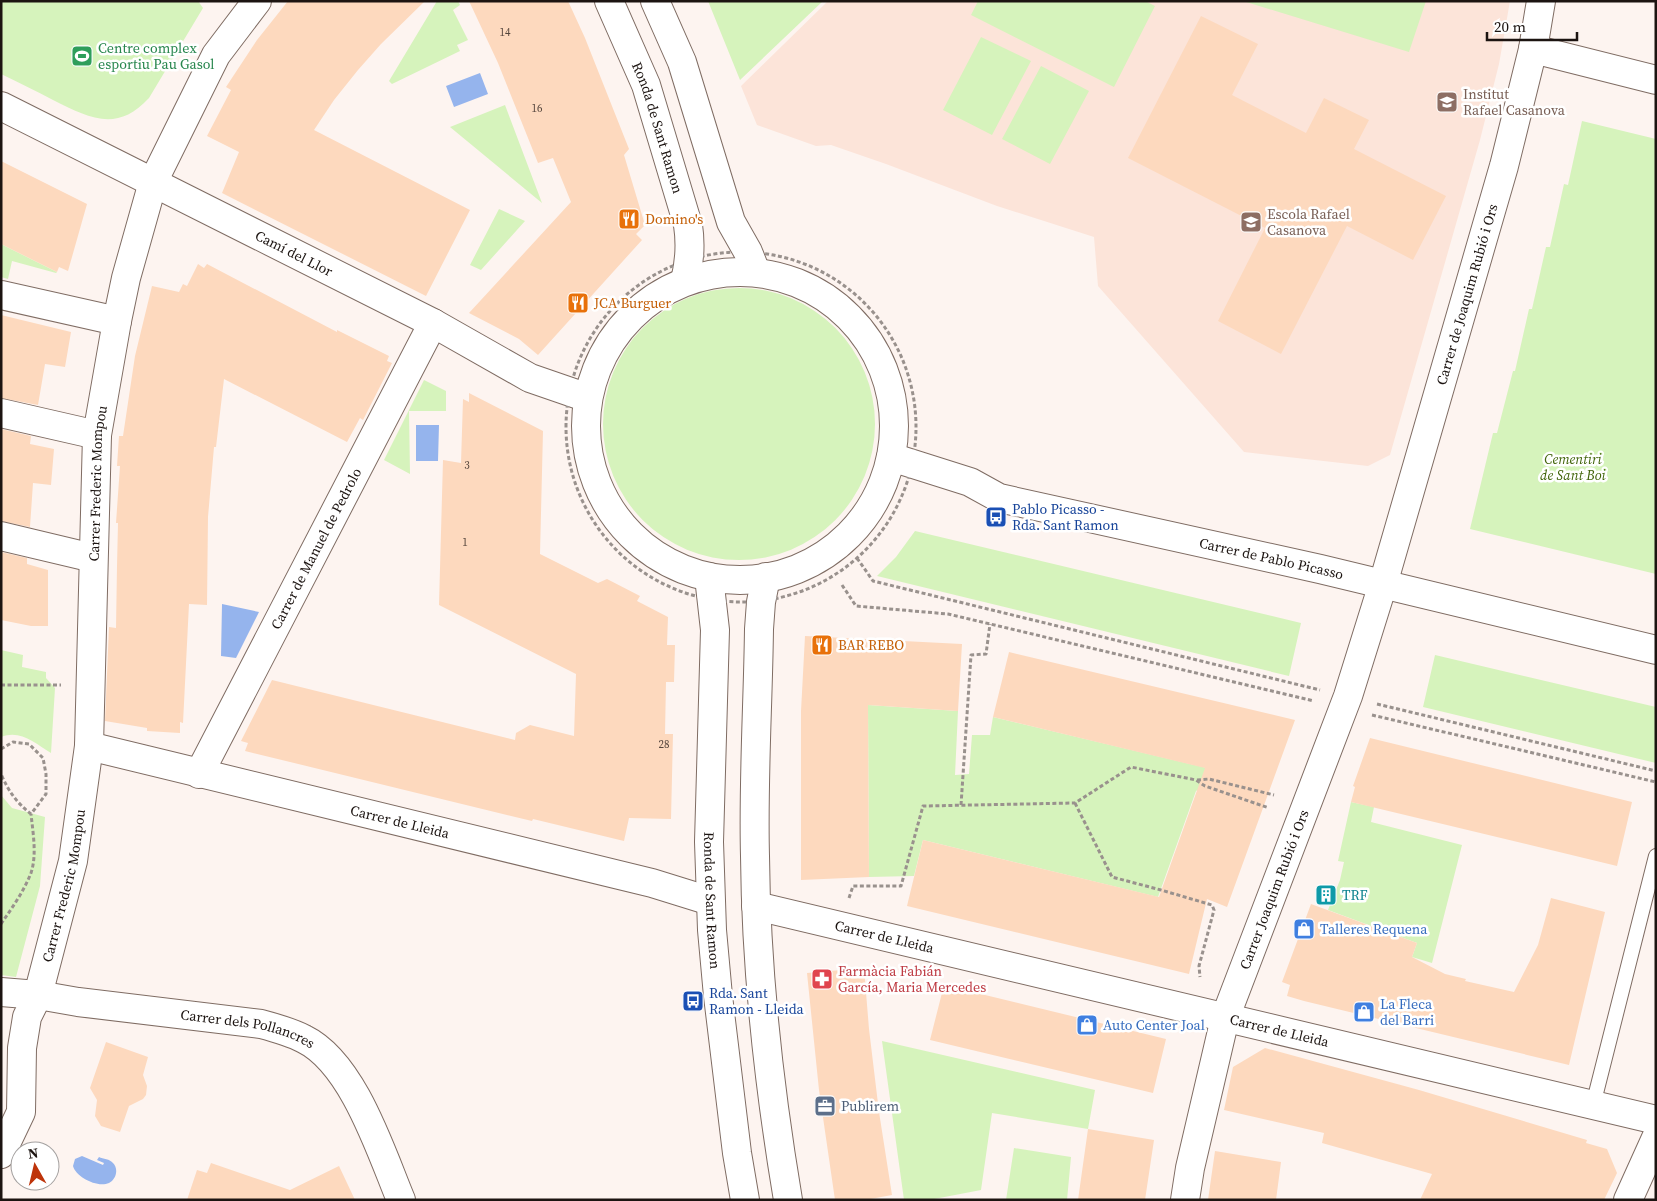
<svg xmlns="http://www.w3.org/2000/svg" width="1657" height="1201" viewBox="0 0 1657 1201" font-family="'Source Serif 4',serif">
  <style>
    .built { fill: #fce4d9 }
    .green { fill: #d6f3bc }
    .water { fill: #95b4ed }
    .building { fill: #fdd9be }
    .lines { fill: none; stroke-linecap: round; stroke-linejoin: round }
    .lane-casing { stroke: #7f6c63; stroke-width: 16 }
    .street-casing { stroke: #7f6c63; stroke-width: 30 }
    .path { stroke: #99918d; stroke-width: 3; stroke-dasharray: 4 2.5; stroke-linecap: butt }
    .lane { stroke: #fff; stroke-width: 14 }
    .street { stroke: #fff; stroke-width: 28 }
    .labels { text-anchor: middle; stroke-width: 5; stroke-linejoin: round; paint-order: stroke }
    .number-label { font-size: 11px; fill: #54453c }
    .leisure-label { font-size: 14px; fill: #27864d; stroke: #fff; text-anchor: start }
    .education-label { font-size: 14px; fill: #785e54; stroke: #fff; text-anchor: start }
    .street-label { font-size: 14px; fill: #1c1411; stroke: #fff }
    .food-label { font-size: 14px; fill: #c56008; stroke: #fff; text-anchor: start }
    .park-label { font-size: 14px; font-style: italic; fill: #406409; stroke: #fff }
    .transit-label { font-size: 14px; fill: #164399; stroke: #fff; text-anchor: start }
    .culture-label { font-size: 14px; fill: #0d838f; stroke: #fff; text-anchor: start }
    .shop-label { font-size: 14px; fill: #366cbe; stroke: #fff; text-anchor: start }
    .health-label { font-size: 14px; fill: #be3a42; stroke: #fff; text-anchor: start }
    .service-label { font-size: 14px; fill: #4e5e75; stroke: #fff; text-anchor: start }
  </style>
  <rect width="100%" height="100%" fill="#fdf4f0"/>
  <!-- built -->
  <path class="built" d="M828 1H1510L1499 64 1480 140 1390 455 1368 466 1244 452 1098 286 1094 237 997 206 886 164 831 145 816 146 757 125 741 86Z"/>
  <!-- green -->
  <path class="green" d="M1 1H198L203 8 149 98C117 133 89 118 53 100 36 91 18 82 1 74Z
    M437 1H458L460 5 453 10 468 40 457 45 460 51 392 84 389 81Z
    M708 1H823L740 80Z
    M978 1H1145L1155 6 1114 87 971 15Z
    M1243 1H1426L1409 52Z
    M981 37 1031 61 992 135 943 110Z
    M1041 66 1089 91 1050 164 1002 139Z
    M505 105 542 203 450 127Z
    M1582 121 1656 139V574L1470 529 1493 433H1497L1513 371H1515L1529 309H1532L1546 247H1550L1564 184 1568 185Z
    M499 209 525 221 481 270 470 265Z
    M1 244 57 272 56 273 12 261 8 279 1 277Z
    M603 424a136 136 0 1 1 272 0a136 136 0 1 1-272 0Z
    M424 380 446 391V411H409L410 474 384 460Z
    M915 531 1301 623 1289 676 877 576 896 557Z
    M1 650 23 655 22 667 46 672V678L55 688 51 753C35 743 20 729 1 737Z
    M1435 655 1656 707V763L1423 707Z
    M868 705 958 711 955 775 969 774 972 735H990L993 717 1224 772 1196 791 1158 897 923 840 914 876 869 877Z
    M1 795 12 808 45 817 40 886 16 977 1 975Z
    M1351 802 1374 807 1371 822 1462 845 1432 963 1412 957 1417 943 1328 910 1340 880 1344 862 1338 861Z
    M882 1041 1095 1090 1088 1129 992 1113 981 1190 929 1200H904Z
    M1014 1148 1071 1157 1067 1200H1006Z"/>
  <!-- water -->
  <path class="water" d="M480 73 488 94 454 107 446 86Z
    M416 425H439L438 461H416Z
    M222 604 259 612 236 658 221 656Z
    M82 1156 103 1165 104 1163 97 1160 99 1157C103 1159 110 1159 113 1163 119 1169 116 1180 109 1183 97 1188 76 1177 73 1166L75 1159Z"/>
  <!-- building -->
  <path class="building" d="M288 1H425L381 44 358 70 334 100 314 130 470 210 426 296 222 193 239 152 207 136 231 90 226 87 257 40Z
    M469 1H568L585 38 629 149 624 155 645 225 636 234 642 240 538 355 519 339 469 313 571 202 553 158 538 163 498 63Z
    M1201 16 1258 44 1232 95 1306 133 1324 98 1369 120 1354 149 1446 196 1413 260 1347 226 1281 354 1218 321 1265 228 1128 158Z
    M1 161 87 204 68 271 59 267 57 272 1 244Z
    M198 264 204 268 207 264 337 332V330L389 356 387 361 392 363 363 420 360 418 347 442 224 379 216 447H214L208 517 207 605 189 604 183 723 180 722V733L147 731V728L105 721 109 627 116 628 117 566 118 523H116L120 466H117L119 436H123L135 356 152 286 179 292 183 284 187 286Z
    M1 315 71 332 65 367 45 364 38 405 1 398Z
    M469 393 543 431 540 554 598 583 607 579 640 596 637 601 668 617 667 645H675L674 682H666L665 734H673L671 819 629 818 624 841 533 819 532 821 245 751 248 743 241 741 272 680 515 740 516 733 530 725 574 736 576 674 439 605 443 460 461 463 463 399 469 402Z
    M1 429 31 436 30 444 54 449 51 485 33 483 30 527 1 521Z
    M1 552 27 558V564L48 570V626H31L1 620Z
    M805 636 962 644 958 711 868 705 869 877 801 880V711Z
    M1009 652 1295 720 1227 907 1207 899 1189 974 907 906 923 840 1159 897 1205 768 993 717Z
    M1370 738 1632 802 1617 866 1351 802 1355 787 1353 786Z
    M1551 898 1605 912 1569 1065 1304 1001 1287 996 1290 985 1282 982 1311 904 1417 943 1412 957 1445 974 1466 979 1465 981 1514 992 1538 945Z
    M864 968 869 1029 879 1112 892 1195 865 1200H835L819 1090 807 973Z
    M944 985 1166 1039 1153 1093 930 1040Z
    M106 1042 148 1057 143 1075 147 1086 146 1095 143 1099 129 1106 120 1132 101 1126 95 1116 97 1100 90 1088Z
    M1265 1048 1419 1090 1587 1140 1586 1143 1607 1149 1617 1173 1604 1200H1420L1432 1174 1322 1143 1324 1133 1224 1110 1233 1067Z
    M1088 1129 1154 1140 1145 1200H1078Z
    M1215 1151 1281 1162 1276 1200H1208Z
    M211 1163 290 1190 339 1166 355 1200H187L197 1170 207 1173Z"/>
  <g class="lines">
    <!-- lane casing -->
    <g class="lane-casing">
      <path id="lane" d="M1593 1105 1656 856"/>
    </g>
    <!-- street casing -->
    <g class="street-casing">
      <g id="street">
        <path id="s1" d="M609 1 646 85 688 225C691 245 690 261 685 281"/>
        <path d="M655 1 682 62 731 222 748 252 756 272"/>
        <path d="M1533 49 1656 80"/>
        <path id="s2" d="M1 106 433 323 530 378 588 398"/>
        <circle cx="740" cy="426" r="154"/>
        <path d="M1 295 117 321"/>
        <path d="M1 413 97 435"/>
        <path id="s3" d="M891 457 970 482 999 498 1320 569 1656 650"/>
        <path d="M1 536 93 558"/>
        <path id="s4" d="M709 577 715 630 709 842 712 930 718 996 737 1153 745 1200"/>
        <path d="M766 577 761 602 759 629C758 705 753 781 755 856 756 971 769 1087 788 1200"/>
        <path id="s5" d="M89 746 652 883 710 901"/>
        <path id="s6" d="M199 774 433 323"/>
        <path id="s7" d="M756 906 1656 1120"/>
        <path id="s8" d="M1 992 38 995 78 1002 261 1024C276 1028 291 1032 304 1039 353 1063 381 1152 401 1200"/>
        <path id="s9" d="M1 1154 21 1112 22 1048 27 1017 38 995 73 861 89 746 97 435 117 321 126 278 153 182 159 170 216 55 257 1"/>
        <path id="s10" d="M1185 1200 1190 1168 1225 1018 1348 696 1383 584 1504 166 1533 49 1541 1"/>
        <path d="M1628 1200 1656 1138"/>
      </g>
    </g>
    <!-- path -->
    <path class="path" d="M566 427a175 175 0 1 1 350 0a175 175 0 1 1-350 0Z
      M857 558 873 581 1320 690
      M842 585 856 606 948 614 1314 701
      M1 685H61
      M1377 704 1656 771
      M1372 715 1656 782
      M1 749 13 742 29 744 43 758 46 774V794L31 814C16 802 9 792 1 774
      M1197 780 1209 779 1274 795
      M1075 803 1112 877 1161 890 1212 905 1214 910 1199 966 1200 977
      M961 805 971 655 986 654 990 624
      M849 898 853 886H901L923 806 1075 803 1131 767 1196 780 1205 786 1269 808
      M1 924C12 908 24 891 31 873 37 855 33 833 31 814"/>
    <!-- lane -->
    <use href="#lane" class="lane"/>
    <!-- street -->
    <use href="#street" class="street"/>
  </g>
  <!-- icons -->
  <defs>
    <g id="stadium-square" transform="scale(1.125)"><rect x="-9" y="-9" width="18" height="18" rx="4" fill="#2e9e5b" stroke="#fff"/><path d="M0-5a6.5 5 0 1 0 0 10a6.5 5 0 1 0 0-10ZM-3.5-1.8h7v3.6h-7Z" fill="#fff"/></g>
    <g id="school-square" transform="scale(1.125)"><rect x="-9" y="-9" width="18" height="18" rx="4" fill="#8d6e63" stroke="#fff"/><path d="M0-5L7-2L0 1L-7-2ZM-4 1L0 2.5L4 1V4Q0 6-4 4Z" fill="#fff"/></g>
    <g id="restaurant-square" transform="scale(1.125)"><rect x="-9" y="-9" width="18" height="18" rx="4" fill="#e8710a" stroke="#fff"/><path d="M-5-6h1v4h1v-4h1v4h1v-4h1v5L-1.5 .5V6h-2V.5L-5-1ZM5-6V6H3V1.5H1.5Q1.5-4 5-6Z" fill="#fff"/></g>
    <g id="bus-square" transform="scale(1.125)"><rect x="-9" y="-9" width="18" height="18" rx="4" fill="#1a4fb4" stroke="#fff"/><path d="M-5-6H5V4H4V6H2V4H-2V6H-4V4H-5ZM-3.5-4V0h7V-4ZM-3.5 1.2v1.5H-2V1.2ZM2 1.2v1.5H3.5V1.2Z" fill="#fff"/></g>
    <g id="building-square" transform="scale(1.125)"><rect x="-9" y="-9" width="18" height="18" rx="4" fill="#0f9aa8" stroke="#fff"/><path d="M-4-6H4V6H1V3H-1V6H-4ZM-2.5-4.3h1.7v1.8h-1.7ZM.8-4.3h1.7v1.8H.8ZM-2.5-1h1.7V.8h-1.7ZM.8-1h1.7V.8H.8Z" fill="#fff"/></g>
    <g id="shop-square" transform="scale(1.125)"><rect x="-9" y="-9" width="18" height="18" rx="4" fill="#3f7fe0" stroke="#fff"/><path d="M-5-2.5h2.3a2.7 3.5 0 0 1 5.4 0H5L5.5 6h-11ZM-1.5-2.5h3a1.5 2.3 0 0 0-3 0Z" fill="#fff"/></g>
    <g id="pharmacy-square" transform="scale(1.125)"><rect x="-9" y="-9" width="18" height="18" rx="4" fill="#e0444e" stroke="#fff"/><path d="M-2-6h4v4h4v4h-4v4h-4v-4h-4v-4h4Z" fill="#fff"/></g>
    <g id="office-square" transform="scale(1.125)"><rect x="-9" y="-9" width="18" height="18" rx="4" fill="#5c6f8a" stroke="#fff"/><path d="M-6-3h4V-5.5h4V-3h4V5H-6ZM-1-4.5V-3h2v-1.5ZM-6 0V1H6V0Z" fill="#fff"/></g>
  </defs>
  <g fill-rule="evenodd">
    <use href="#stadium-square" x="82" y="56"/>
    <use href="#school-square" x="1447" y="102"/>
    <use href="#restaurant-square" x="629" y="219"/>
    <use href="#school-square" x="1251" y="222"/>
    <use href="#restaurant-square" x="578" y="303"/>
    <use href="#bus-square" x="996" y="517"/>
    <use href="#restaurant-square" x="822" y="645"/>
    <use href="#building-square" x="1326" y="895"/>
    <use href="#shop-square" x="1304" y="929"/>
    <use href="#pharmacy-square" x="822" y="979"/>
    <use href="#bus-square" x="693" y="1001"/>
    <use href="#shop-square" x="1364" y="1012"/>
    <use href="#shop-square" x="1087" y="1025"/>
    <use href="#office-square" x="825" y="1106"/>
  </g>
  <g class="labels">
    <!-- number labels -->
    <g class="number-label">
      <text x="505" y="36">14</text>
      <text x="537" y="112">16</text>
      <text x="467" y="469">3</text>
      <text x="465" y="546">1</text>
      <text x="664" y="748">28</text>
    </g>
    <!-- leisure labels -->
    <g class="leisure-label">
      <text x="98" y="53">Centre complex<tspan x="98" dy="16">esportiu Pau Gasol</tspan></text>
    </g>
    <!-- education labels -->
    <g class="education-label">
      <text x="1463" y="99">Institut<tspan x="1463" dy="16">Rafael Casanova</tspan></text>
      <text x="1267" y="219">Escola Rafael<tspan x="1267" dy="16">Casanova</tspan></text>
    </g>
    <!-- street labels -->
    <g class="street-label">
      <text dy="5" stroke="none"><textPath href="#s1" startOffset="136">Ronda de Sant Ramon</textPath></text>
      <text dy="5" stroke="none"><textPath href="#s2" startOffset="328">Camí del Llor</textPath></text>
      <text dy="5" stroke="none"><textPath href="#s10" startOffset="950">Carrer de Joaquim Rubió i Ors</textPath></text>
      <text dy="5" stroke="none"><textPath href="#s9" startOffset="684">Carrer Frederic Mompou</textPath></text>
      <text dy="5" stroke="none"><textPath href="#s6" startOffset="254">Carrer de Manuel de Pedrolo</textPath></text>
      <text dy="5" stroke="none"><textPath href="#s3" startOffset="395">Carrer de Pablo Picasso</textPath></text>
      <text dy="5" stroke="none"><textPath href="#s5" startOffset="320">Carrer de Lleida</textPath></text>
      <text dy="5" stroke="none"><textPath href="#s9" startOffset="279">Carrer Frederic Mompou</textPath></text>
      <text dy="5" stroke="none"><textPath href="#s10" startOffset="324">Carrer Joaquim Rubió i Ors</textPath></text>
      <text dy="5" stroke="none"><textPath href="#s4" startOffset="324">Ronda de Sant Ramon</textPath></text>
      <text dy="5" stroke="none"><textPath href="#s7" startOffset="132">Carrer de Lleida</textPath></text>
      <text dy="5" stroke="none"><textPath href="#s8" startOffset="250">Carrer dels Pollancres</textPath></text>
      <text dy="5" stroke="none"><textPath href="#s7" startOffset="538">Carrer de Lleida</textPath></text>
    </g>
    <!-- food labels -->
    <g class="food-label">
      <text x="645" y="224">Domino's</text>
      <text x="594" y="308">JCA Burguer</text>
      <text x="838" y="650">BAR REBO</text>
    </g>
    <!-- park labels -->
    <g class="park-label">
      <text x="1573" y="464">Cementiri<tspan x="1573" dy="16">de Sant Boi</tspan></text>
    </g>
    <!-- transit labels -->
    <g class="transit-label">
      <text x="1012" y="514">Pablo Picasso -<tspan x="1012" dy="16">Rda. Sant Ramon</tspan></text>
      <text x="709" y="998">Rda. Sant<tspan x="709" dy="16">Ramon - Lleida</tspan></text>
    </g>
    <!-- culture labels -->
    <g class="culture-label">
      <text x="1342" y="900">TRF</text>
    </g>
    <!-- shop labels -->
    <g class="shop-label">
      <text x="1320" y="934">Talleres Requena</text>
      <text x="1380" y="1009">La Fleca<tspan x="1380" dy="16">del Barri</tspan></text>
      <text x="1103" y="1030">Auto Center Joal</text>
    </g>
    <!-- health labels -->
    <g class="health-label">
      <text x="838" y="976">Farmàcia Fabián<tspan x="838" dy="16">García, Maria Mercedes</tspan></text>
    </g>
    <!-- service labels -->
    <g class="service-label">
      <text x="841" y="1111">Publirem</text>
    </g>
  </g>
  <!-- border -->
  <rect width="1657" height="1201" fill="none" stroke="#1c1411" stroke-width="5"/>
  <!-- north arrow -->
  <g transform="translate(35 1166) rotate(352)"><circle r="24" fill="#ffffff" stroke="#a4a1a0"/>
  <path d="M0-4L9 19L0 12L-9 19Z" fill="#be340a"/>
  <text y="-8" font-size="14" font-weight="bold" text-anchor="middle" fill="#1c1411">N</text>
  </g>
  <!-- scale -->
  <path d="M1487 32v8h90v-8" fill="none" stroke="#1c1411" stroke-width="2.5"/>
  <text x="1494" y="32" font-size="15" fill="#1c1411" stroke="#ffffff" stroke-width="4" paint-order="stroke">20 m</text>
</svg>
